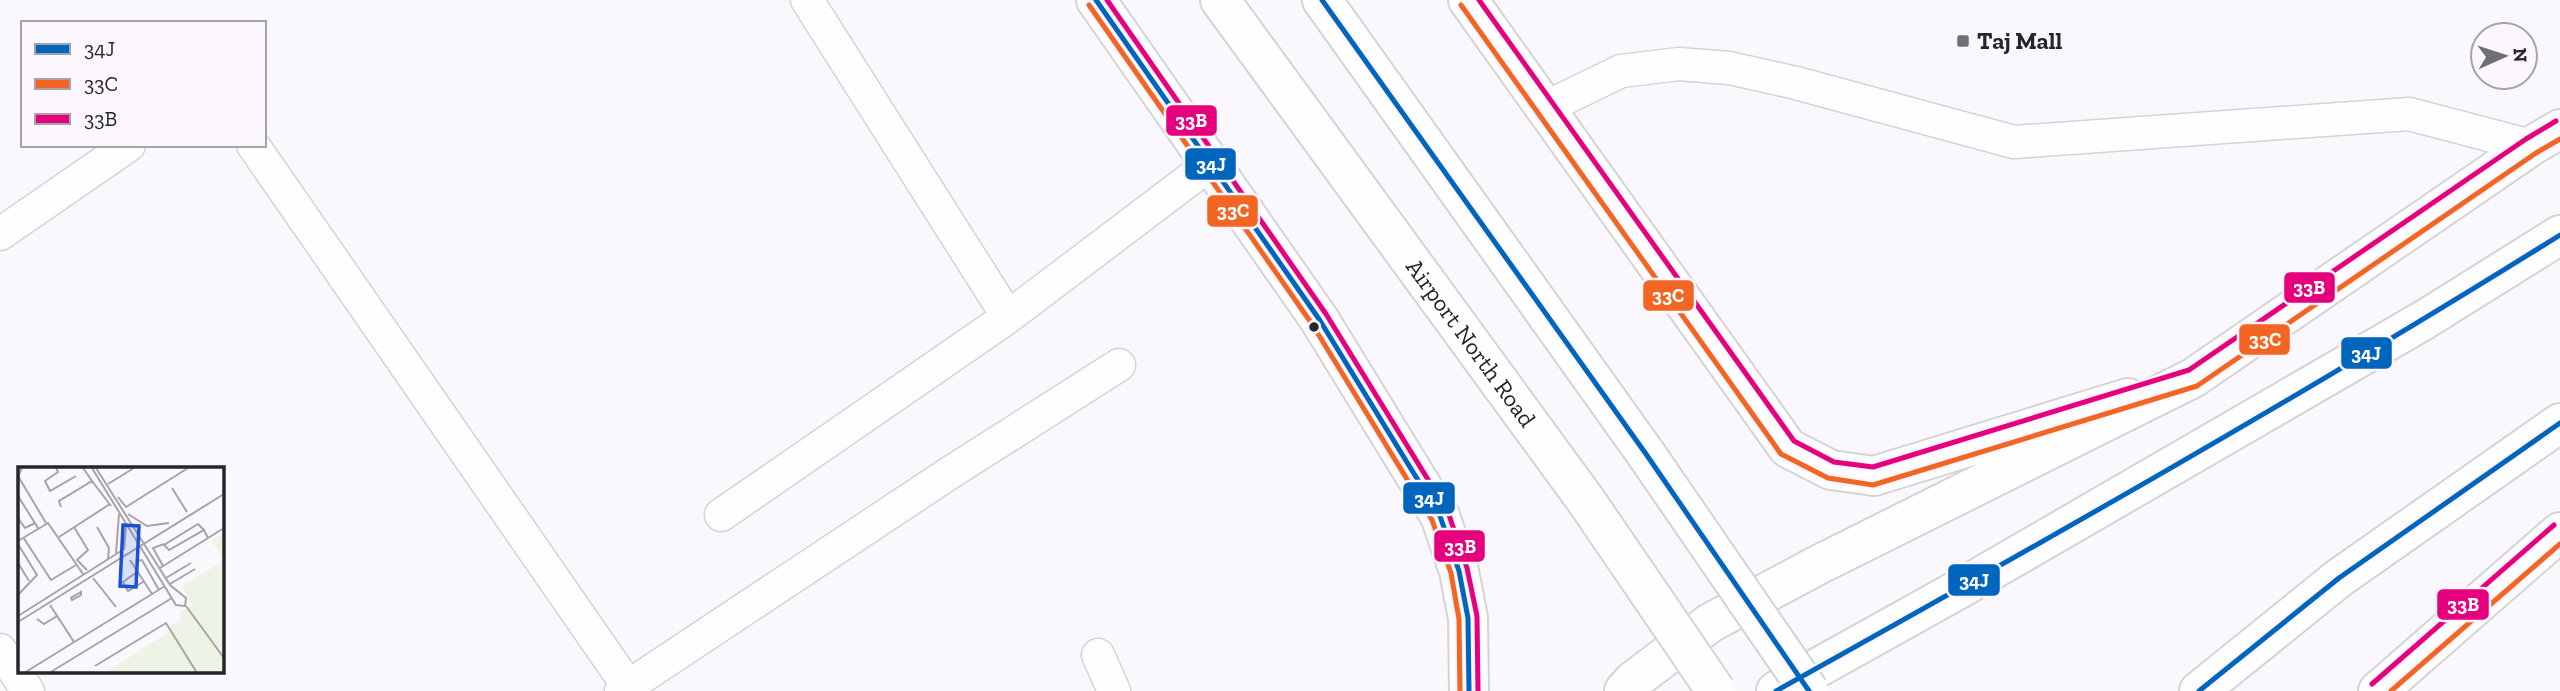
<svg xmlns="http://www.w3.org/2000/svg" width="2560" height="691" viewBox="0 0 2560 691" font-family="'Zilla Slab',serif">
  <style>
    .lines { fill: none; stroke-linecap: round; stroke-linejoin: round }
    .lane-casing { stroke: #d5d3d6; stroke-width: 35 }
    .secondary-casing { stroke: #d5d3d6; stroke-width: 42 }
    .primary-casing { stroke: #d5d3d6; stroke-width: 42 }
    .lane { stroke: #fefeff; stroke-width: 32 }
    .secondary { stroke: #fefeff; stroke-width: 38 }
    .primary { stroke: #fefeff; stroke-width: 38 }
    .primary-bridge-casing { stroke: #d5d3d6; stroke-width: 42; stroke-linecap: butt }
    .primary-bridge { stroke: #fefeff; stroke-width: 38 }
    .bus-1-casing { stroke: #fbf6ff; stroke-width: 10 }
    .bus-2-casing { stroke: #fbf6ff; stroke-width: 10 }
    .bus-3-casing { stroke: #fbf6ff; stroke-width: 10 }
    .bus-1 { stroke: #0065bd; stroke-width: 5 }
    .bus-2 { stroke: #f26522; stroke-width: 5 }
    .bus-3 { stroke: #e5007d; stroke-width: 5 }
    .poi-dot { fill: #716f73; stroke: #fbf6ff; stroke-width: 2.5 }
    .bus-dot { fill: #262528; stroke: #fbf6ff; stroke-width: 2.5 }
    .labels { text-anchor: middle; stroke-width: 5; stroke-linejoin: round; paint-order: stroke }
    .poi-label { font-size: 24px; font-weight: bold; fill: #262528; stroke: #fbf6ff; text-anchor: start }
    .street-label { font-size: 24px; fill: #262528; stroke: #fbf6ff }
    .inset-road { fill: none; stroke: #a6a4a8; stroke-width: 2 }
    .view { fill: #1d4ed8; fill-opacity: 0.15; stroke: #1d4ed8; stroke-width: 3.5 }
    .inset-edge { fill: none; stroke: #262528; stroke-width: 3.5 }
    .line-badge { stroke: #fbf6ff; stroke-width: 2.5 }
    .badge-label { font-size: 19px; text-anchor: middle; font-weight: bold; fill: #fff }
  </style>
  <rect width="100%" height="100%" fill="#fbf8fd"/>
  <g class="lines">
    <!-- lane casing -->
    <g class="lane-casing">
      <path id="lane" d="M807 0 1008 317 1210 164
        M1545 108 1621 71 1679 64 1729 68 1796 83 2014 142 2409 114 2531 146
        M253 145 628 686
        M0 234 129 145
        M721 515 1008 317
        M0 650 28 691
        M1098 655 1114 691
        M621 691 948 474 1119 365"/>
    </g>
    <!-- secondary casing -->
    <g class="secondary-casing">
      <path id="secondary" d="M1096 0 1319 319 1440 516 1459 571 1468 618 1469 691
        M1468 0 1788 448 1831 470 1874 476 2128 398"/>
    </g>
    <!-- primary casing -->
    <g class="primary-casing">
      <g id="primary">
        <path id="s1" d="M1220 0 1587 502"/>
        <path d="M1322 0 1646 454"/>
        <path d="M1624 691 1634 680 1710 623 1818 565 2193 378 2531 146 2560 129"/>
        <path d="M1776 691 1961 588 2424 320 2560 235"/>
        <path d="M2199 691 2339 578 2560 423"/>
        <path d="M2378 691 2560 532"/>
      </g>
    </g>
    <!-- lane -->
    <use href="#lane" class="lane"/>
    <!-- secondary -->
    <use href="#secondary" class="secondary"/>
    <!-- primary -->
    <use href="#primary" class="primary"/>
    <!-- primary-bridge casing -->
    <g class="primary-bridge-casing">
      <path id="primary-bridge" d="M1646 454 1809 691
        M1587 502 1716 691"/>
    </g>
    <!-- primary-bridge -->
    <use href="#primary-bridge" class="primary-bridge"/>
    <!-- bus-1 casing -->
    <g class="bus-1-casing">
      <path id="bus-1" d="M1096 0 1319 319 1440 516 1459 571 1468 618 1469 691
        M1322 0 1646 454 1809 691
        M1776 691C2040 544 2304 395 2560 235
        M2199 691 2339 578 2560 423"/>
    </g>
    <!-- bus-2 casing -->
    <g class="bus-2-casing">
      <path id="bus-2" d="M1089 5 1312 324 1432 520 1451 573 1459 619 1460 691
        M1461 5 1781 454 1828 478 1873 485 2197 386 2536 153 2560 139
        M2391 691 2560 544"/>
    </g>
    <!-- bus-3 casing -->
    <g class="bus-3-casing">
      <path id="bus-3" d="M1107 0 1326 314 1448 512 1467 568 1477 616 1478 691
        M1479 0 1794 441 1834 462 1873 467 2189 370 2526 139 2556 121
        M2372 684 2554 525"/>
    </g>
    <!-- bus-1 -->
    <use href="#bus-1" class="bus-1"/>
    <!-- bus-2 -->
    <use href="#bus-2" class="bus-2"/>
    <!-- bus-3 -->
    <use href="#bus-3" class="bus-3"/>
  </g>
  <!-- markers -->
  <rect class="poi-dot" x="1956" y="34" width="14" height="14" rx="3.5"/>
  <circle class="bus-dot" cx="1314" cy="327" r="6"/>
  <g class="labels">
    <!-- poi labels -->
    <g class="poi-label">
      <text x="1977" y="49">Taj Mall</text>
    </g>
    <!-- street labels -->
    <g class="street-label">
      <text dy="8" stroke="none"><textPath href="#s1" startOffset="425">Airport North Road</textPath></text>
    </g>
  </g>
  <!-- overview -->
  <g transform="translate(18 467)">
    <rect width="206" height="206" fill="#fbf8fd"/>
    <path d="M206 65V206H87L152 164V159L163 152 161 145 174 138 164 120 206 93 194 74Z" fill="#eef4e5"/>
    <path class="inset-road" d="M4 1 0 9 28 56M38 1 40 5 27 14 32 24 58 9M74 1 158 138 167 139 168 131 152 118 78 1M74 14 93 39M90 17 116 1M154 21 169 45M0 29 20 61M100 30 108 40 170 1M43 40 41 34 74 14 65 1M110 47 129 59 151 56M0 51 7 61 17 56M56 60 70 83 59 93 69 103M79 60 91 81 90 92M186 63 180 57 146 78 151 83 186 63 190 71M5 70 33 113 58 98M41 70 92 37M0 74 30 56 65 107M0 77 19 108 0 128M106 83 108 59M98 86 101 47M112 93 134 127M119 94 124 93 141 123M0 96 11 114M145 99 135 81 146 77M142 101 206 61M119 105 105 115 110 124 125 115M75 111 98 140M148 111 173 96M152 117 177 102M63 125V128L54 133 53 131ZM32 138 56 175M168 139 206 191M0 149 103 84M19 152 26 157 39 149M0 155 206 27M77 199 148 156 179 206M6 206 147 119M31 206 154 131"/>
    <path class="view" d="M105 58 121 59 118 120 102 119Z"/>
    <rect width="206" height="206" class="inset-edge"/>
  </g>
  <g class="line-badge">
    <rect x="1165" y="104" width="53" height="33" rx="7" fill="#e5007d"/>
    <rect x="1184" y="147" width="53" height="34" rx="7" fill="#0065bd"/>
    <rect x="1206" y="194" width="53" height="34" rx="7" fill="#f26522"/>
    <rect x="2283" y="271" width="53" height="33" rx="7" fill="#e5007d"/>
    <rect x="1642" y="279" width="53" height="33" rx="7" fill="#f26522"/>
    <rect x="2238" y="323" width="53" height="33" rx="7" fill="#f26522"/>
    <rect x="2340" y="336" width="53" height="34" rx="7" fill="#0065bd"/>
    <rect x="1402" y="481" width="54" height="34" rx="7" fill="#0065bd"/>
    <rect x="1433" y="529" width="53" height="34" rx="7" fill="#e5007d"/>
    <rect x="1947" y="563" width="54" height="34" rx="7" fill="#0065bd"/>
    <rect x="2436" y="588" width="54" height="33" rx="7" fill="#e5007d"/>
  </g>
  <g class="badge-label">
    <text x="1191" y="127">33B</text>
    <text x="1211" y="171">34J</text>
    <text x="1233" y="217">33C</text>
    <text x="2309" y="294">33B</text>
    <text x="1668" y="302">33C</text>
    <text x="2265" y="346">33C</text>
    <text x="2366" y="360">34J</text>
    <text x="1429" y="505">34J</text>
    <text x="1460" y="553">33B</text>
    <text x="1974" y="587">34J</text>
    <text x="2463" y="611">33B</text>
  </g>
  <!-- legend -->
  <rect x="21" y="21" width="245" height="126" fill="#fbf6ff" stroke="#a6a2a9" stroke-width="2"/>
  <rect x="35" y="44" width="35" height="10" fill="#0065bd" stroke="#a6a2a9" stroke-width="2"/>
  <text x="84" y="56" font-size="21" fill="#262528">34J</text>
  <rect x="35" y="79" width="35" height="10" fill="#f26522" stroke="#a6a2a9" stroke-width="2"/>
  <text x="84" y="91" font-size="21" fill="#262528">33C</text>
  <rect x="35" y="114" width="35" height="10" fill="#e5007d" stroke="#a6a2a9" stroke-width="2"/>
  <text x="84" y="126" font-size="21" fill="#262528">33B</text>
  <!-- north arrow -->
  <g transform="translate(2504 56) rotate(87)"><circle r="33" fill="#fbf6ff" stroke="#a6a2a9" stroke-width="2"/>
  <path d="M0-5L12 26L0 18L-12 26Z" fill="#716f73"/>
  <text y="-10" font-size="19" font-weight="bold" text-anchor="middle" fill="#262528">N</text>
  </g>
</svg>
